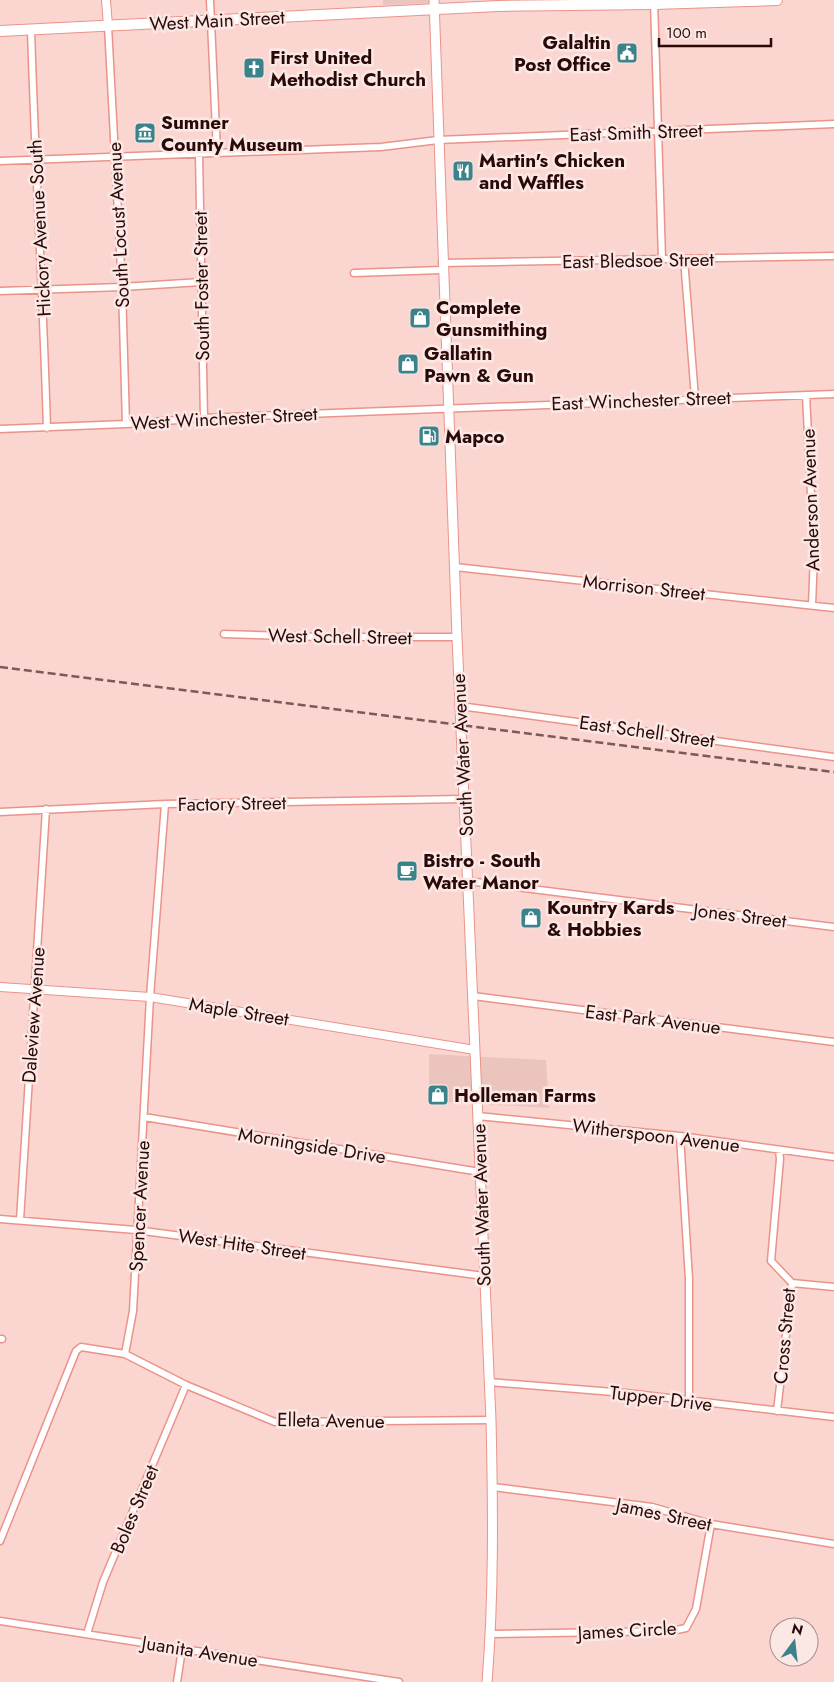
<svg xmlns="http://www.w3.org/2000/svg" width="834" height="1682" viewBox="0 0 834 1682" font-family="Jost,sans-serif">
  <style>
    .built { fill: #ecc4be }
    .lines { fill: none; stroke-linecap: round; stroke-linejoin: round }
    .minor-casing { stroke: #ea9389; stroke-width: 9 }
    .tertiary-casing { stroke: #ea9389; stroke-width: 10 }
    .secondary-casing { stroke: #ea9389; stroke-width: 11 }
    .primary-casing { stroke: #ea9389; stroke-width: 12 }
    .minor { stroke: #fff; stroke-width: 6 }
    .tertiary { stroke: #fff; stroke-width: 8 }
    .secondary { stroke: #fff; stroke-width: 9 }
    .primary { stroke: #fff; stroke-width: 10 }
    .rail { stroke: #7c5a57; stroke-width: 2.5; stroke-dasharray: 8 4; stroke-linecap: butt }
    .labels { text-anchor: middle; stroke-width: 5; stroke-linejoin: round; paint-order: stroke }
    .street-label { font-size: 19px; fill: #290a08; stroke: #fbe8e5 }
    .poi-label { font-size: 19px; font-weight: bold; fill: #290a08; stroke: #fbe8e5; text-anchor: start }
  </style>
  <rect width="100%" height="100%" fill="#fbd6d1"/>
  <!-- built -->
  <path class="built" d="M383 0H430V3L383 5Z
    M429 1054 546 1060 549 1108 429 1101Z"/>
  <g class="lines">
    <!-- minor casing -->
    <g class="minor-casing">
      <path id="minor" d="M210 0 217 152
        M654 1 662 259
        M108 26 122 287 126 424
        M31 29C35 162 43 295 47 428
        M199 154 204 418
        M0 161 381 147 438 140 834 124
        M684 259 695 398
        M442 263 834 256
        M354 273 442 270
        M0 291 122 287 201 282
        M806 395 814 555 812 605
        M0 429 126 424 204 418 834 394
        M455 567 834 608
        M224 634 321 637H457
        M460 706 834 757
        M0 812 165 804 464 799
        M468 881 834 927
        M473 996 834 1042
        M478 1116 680 1136 834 1157
        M144 1117 480 1172
        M680 1136 689 1279V1401
        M779 1150 780 1159 771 1261 792 1283
        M0 1219 136 1230 484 1276
        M20 1220 46 809
        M792 1283 834 1287
        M0 1339H2
        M125 1354 133 1311 150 997 165 804
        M489 1382 626 1393 834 1417
        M777 1411 792 1283
        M493 1487 652 1507 711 1524 834 1544
        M0 1541 76 1351 81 1347 125 1354 186 1385 275 1422 491 1420
        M0 1621 399 1682
        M87 1634 103 1582 186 1385
        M491 1634 672 1631 686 1628 696 1609 711 1524
        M177 1682 182 1649"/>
    </g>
    <!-- tertiary casing -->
    <g class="tertiary-casing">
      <path id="tertiary" d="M106 0 108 26
        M0 987 150 997 475 1050"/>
    </g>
    <!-- secondary casing -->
    <g class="secondary-casing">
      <path id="secondary" d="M434 0 457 637 491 1420C493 1507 494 1595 487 1682"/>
    </g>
    <!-- primary casing -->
    <g class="primary-casing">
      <path id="primary" d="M0 31 498 6 654 4 777 0"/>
    </g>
    <!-- minor -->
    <use href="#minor" class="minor"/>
    <!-- tertiary -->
    <use href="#tertiary" class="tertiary"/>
    <!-- secondary -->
    <use href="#secondary" class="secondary"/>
    <!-- primary -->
    <use href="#primary" class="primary"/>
    <!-- rail -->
    <path class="rail" d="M0 667 834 772"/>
  </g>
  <!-- icons -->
  <defs>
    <g id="civic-square" transform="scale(1.125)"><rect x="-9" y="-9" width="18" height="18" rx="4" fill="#3b828b" stroke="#fbe8e5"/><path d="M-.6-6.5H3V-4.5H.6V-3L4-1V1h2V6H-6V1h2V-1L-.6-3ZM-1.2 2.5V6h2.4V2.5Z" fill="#fff"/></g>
    <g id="church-square" transform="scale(1.125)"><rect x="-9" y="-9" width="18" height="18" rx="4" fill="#3b828b" stroke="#fbe8e5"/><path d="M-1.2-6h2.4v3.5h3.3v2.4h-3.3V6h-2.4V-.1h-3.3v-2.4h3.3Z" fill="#fff"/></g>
    <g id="museum-square" transform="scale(1.125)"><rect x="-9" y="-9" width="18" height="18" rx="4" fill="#3b828b" stroke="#fbe8e5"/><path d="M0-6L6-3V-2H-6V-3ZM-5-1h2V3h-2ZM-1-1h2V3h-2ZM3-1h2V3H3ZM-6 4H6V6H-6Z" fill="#fff"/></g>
    <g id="restaurant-square" transform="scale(1.125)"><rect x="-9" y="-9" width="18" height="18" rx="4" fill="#3b828b" stroke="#fbe8e5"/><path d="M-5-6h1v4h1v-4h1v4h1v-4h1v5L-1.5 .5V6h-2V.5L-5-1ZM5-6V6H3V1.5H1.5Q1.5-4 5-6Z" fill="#fff"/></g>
    <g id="shop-square" transform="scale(1.125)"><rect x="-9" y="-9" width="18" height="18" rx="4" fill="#3b828b" stroke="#fbe8e5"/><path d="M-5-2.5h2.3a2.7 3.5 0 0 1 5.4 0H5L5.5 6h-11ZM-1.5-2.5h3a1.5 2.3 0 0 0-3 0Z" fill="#fff"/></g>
    <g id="fuel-square" transform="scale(1.125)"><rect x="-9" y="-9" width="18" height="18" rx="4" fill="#3b828b" stroke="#fbe8e5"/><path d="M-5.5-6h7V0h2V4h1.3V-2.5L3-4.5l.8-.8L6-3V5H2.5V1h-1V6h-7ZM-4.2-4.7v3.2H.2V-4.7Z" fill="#fff"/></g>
    <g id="cafe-square" transform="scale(1.125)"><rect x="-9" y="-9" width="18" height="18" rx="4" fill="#3b828b" stroke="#fbe8e5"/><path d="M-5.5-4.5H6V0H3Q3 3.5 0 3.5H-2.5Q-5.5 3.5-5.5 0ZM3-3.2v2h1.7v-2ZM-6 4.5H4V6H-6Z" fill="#fff"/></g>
  </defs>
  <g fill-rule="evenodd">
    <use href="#civic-square" x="627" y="53"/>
    <use href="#church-square" x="254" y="68"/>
    <use href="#museum-square" x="145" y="133"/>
    <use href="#restaurant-square" x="463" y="171"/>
    <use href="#shop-square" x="420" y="318"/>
    <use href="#shop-square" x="408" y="364"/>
    <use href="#fuel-square" x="429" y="436"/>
    <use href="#cafe-square" x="407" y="871"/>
    <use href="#shop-square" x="531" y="918"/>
    <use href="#shop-square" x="438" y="1095"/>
  </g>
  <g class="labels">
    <!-- street labels -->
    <g class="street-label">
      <text transform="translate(217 20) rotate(-3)" y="7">West Main Street</text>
      <text transform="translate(636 132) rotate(-2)" y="7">East Smith Street</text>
      <text transform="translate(118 225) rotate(-93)" y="7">South Locust Avenue</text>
      <text transform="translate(39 228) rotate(-93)" y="7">Hickory Avenue South</text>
      <text transform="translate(638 260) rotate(-1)" y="7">East Bledsoe Street</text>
      <text transform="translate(201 286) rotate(-91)" y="7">South Foster Street</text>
      <text transform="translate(641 400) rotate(-2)" y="7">East Winchester Street</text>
      <text transform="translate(224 418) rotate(-3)" y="7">West Winchester Street</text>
      <text transform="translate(810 500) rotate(-92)" y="7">Anderson Avenue</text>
      <text transform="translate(644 587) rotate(6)" y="7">Morrison Street</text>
      <text transform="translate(340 636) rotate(1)" y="7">West Schell Street</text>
      <text transform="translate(647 731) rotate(8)" y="7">East Schell Street</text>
      <text transform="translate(462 755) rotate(-93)" y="7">South Water Avenue</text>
      <text transform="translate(232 803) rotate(-1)" y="7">Factory Street</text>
      <text transform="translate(740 915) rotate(7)" y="7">Jones Street</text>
      <text transform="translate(239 1011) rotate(9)" y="7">Maple Street</text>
      <text transform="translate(33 1015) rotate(-86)" y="7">Daleview Avenue</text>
      <text transform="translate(653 1019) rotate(7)" y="7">East Park Avenue</text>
      <text transform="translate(656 1135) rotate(7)" y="7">Witherspoon Avenue</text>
      <text transform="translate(312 1145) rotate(9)" y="7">Morningside Drive</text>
      <text transform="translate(481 1205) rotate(-92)" y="7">South Water Avenue</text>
      <text transform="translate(139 1206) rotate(-87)" y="7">Spencer Avenue</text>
      <text transform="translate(242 1244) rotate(8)" y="7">West Hite Street</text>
      <text transform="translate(784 1336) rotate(-85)" y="7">Cross Street</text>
      <text transform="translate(661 1398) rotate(7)" y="7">Tupper Drive</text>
      <text transform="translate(331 1420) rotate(1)" y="7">Elleta Avenue</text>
      <text transform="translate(134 1509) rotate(-67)" y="7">Boles Street</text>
      <text transform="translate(664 1514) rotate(12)" y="7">James Street</text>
      <text transform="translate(627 1630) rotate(-3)" y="7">James Circle</text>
      <text transform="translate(200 1651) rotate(9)" y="7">Juanita Avenue</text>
    </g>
    <!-- poi labels -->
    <g class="poi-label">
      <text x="611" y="49" text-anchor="end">Galaltin<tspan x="611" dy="22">Post Office</tspan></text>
      <text x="270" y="64">First United<tspan x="270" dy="22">Methodist Church</tspan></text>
      <text x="161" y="129">Sumner<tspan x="161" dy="22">County Museum</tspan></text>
      <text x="479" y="167">Martin's Chicken<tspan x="479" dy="22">and Waffles</tspan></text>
      <text x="436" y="314">Complete<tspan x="436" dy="22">Gunsmithing</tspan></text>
      <text x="424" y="360">Gallatin<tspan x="424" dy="22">Pawn &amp; Gun</tspan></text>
      <text x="445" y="443">Mapco</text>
      <text x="423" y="867">Bistro - South<tspan x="423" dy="22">Water Manor</tspan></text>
      <text x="547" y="914">Kountry Kards<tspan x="547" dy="22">&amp; Hobbies</tspan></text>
      <text x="454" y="1102">Holleman Farms</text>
    </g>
  </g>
  <!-- north arrow -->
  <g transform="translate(794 1642) rotate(15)"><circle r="24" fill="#fbe8e5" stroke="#a78f8d"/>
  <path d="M0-4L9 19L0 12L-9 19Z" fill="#3b828b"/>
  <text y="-8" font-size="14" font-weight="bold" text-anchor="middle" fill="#290a08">N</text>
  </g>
  <!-- scale -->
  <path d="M659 38v8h112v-8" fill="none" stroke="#290a08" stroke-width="2.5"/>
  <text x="666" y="38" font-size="15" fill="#290a08" stroke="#fbe8e5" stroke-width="4" paint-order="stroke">100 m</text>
</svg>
